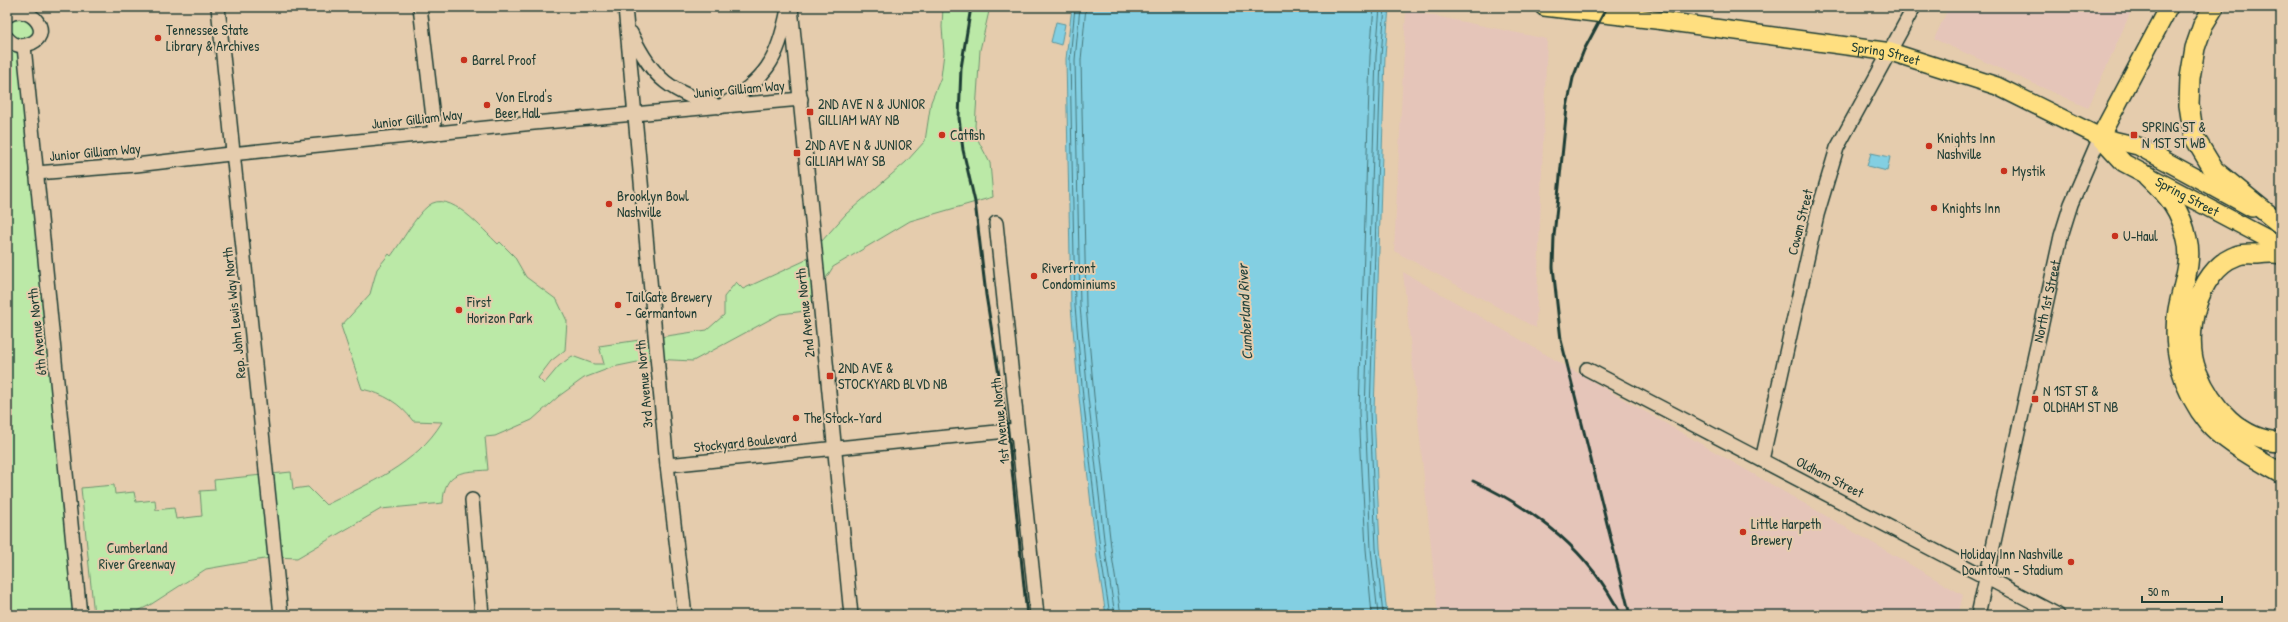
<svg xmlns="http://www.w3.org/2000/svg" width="2288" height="622" viewBox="0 0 2288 622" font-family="'Patrick Hand',sans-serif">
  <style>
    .built { fill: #e5c5b9 }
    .green { fill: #bbe9a7; stroke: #6d936e }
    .water { fill: #83cfe2; stroke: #5b959c }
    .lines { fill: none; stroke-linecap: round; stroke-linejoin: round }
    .shore { stroke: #47777a; stroke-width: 1 }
    .minor-casing { stroke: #1f3d34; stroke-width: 16 }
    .major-casing { stroke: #1f3d34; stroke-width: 20 }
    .highway-casing { stroke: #1f3d34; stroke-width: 22 }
    .minor { stroke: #e5ccad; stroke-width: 13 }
    .major { stroke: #ffdf80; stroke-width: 17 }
    .highway { stroke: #ffdf80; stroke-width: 19 }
    .rail { stroke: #1f3d34; stroke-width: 3 }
    .poi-dot { fill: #c8321e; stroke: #e5ccad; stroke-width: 1.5 }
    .labels { text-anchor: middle; stroke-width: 4; stroke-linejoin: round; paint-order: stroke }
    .poi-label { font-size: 14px; fill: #1f3d34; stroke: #e5ccad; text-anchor: start }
    .street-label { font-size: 14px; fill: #1f3d34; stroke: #e5ccad }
    .park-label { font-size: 14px; fill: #27463a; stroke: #e5ccad }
    .water-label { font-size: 15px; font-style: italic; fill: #24443d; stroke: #e5ccad }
  </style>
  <rect width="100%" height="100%" fill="#e5ccad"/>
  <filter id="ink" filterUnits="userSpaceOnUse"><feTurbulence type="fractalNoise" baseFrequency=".025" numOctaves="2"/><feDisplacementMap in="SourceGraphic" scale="8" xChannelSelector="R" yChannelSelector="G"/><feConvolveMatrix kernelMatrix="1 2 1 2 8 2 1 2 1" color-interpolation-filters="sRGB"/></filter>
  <g filter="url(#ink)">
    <!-- built -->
    <path class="built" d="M1949 7H2133L2088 108 1934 39Z
      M1406 10 1547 39 1536 328 1394 251Z
      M1403 272 1963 595 1958 615H1438Z"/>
    <!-- green -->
    <path class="green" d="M7 7H20L39 20 29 45 80 615H7Z
      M943 7H990L980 50 975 126 979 142 990 163 993 197 910 221 833 267 806 311 780 314 693 361 652 359 613 367 584 378 559 396 532 420 495 436 485 437 488 470C463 472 444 470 443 503L381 509 297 558 276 557 206 569 150 605 130 615H94L81 488 114 485 115 494 134 492 136 502 155 500 156 510 174 508 176 519 202 516 200 491 215 490 214 480 291 472 293 489 308 487 326 505C369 483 416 465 442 422L413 421C400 403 384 394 362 389L341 326 370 294 377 269 389 254 391 256C401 243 416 215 428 206 449 188 483 230 498 244L500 242 514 256 526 277 557 300 567 321 565 350 551 361 538 378 544 384 559 366 572 356 594 364H604L599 346 707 330 724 315V297L736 282 743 289 804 261 846 214 906 162 925 141 931 102 941 77 944 53 942 27Z"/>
    <!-- water -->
    <path class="water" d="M1072 7H1389L1385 56 1374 412 1380 548 1387 615H1106L1097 558 1079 397 1071 306 1066 59Z
      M1056 22 1065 24 1061 45 1051 42Z
      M1871 153 1890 157 1887 171 1867 166Z"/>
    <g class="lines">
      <!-- shore -->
      <path class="shore" d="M1075 7 1070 59 1075 306 1083 397 1101 558 1110 615
        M1080 7 1075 60 1080 306 1088 397 1106 557 1115 615
        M1086 7 1081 60 1086 306 1094 396 1112 556 1121 615
        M1372 615 1366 549 1359 412 1370 56 1374 7
        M1378 615 1371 549 1365 412 1376 56 1380 7
        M1383 615 1376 548 1370 412 1381 56 1385 7"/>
      <!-- minor casing -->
      <g class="minor-casing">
        <g id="minor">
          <path d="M218 7 281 615"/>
          <path d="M420 7 435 134"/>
          <path d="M625 7 667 465 685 615"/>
          <path d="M791 7 851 615"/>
          <path d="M7 16C30 0 58 37 26 45 19 47 12 44 7 38"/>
          <path d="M631 33C654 81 670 91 720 107 766 78 777 63 788 9"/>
          <path d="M24 46 80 615"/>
          <path d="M36 173 136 165 221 155 534 123 801 99"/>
          <path d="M996 223 1037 615"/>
          <path d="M1587 369 2058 615"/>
          <path d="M1762 460 1817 215 1837 148 1914 7"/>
          <path d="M667 465 1017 430"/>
          <path d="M472 500 482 615"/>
          <path id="s1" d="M1978 615 2061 236 2071 204 2100 137"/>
        </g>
      </g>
      <!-- major casing -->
      <g class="major-casing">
        <g id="major">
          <path id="s2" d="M1544 7 1656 20 1891 52 1997 86 2100 137 2138 146 2252 208"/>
          <path id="s3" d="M2100 137 2124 163 2281 246"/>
          <path d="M2100 137 2169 7"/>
        </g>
      </g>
      <!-- highway casing -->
      <g class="highway-casing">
        <path id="highway" d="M2214 7 2203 25 2195 48 2190 78 2189 105 2194 137 2214 170 2279 223
          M2148 176C2169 196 2181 210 2187 239 2193 262 2182 287 2178 310 2171 349 2184 393 2209 423 2223 440 2261 462 2281 473
          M2281 254C2273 252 2265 253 2257 254 2250 254 2242 253 2236 256 2197 270 2182 337 2197 372 2211 407 2241 441 2281 442"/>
      </g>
      <!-- minor -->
      <use href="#minor" class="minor"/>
      <!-- major -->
      <use href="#major" class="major"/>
      <!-- highway -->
      <use href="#highway" class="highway"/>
      <!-- rail -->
      <path class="rail" d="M971 7 961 68 959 118 963 150 975 202 986 295 1008 431 1027 615
        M1607 7 1584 50 1573 78 1567 107 1554 236 1553 267 1561 340 1630 615
        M1473 481C1537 510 1589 551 1621 615"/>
    </g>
  </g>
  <!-- markers -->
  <g class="poi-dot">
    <circle cx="158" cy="38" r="4"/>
    <circle cx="464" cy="60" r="4"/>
    <circle cx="487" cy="105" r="4"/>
    <rect x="806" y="108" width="8" height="8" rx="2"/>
    <circle cx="942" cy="135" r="4"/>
    <rect x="2130" y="131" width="8" height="8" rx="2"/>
    <circle cx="1929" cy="146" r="4"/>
    <rect x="793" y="149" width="8" height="8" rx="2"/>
    <circle cx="2004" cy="171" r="4"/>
    <circle cx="609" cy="204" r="4"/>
    <circle cx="1934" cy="208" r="4"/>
    <circle cx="2115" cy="236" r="4"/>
    <circle cx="1034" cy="276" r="4"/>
    <circle cx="618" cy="305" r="4"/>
    <circle cx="459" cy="310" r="4"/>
    <rect x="826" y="372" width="8" height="8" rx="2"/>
    <rect x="2031" y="395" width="8" height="8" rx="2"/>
    <circle cx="796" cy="418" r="4"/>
    <circle cx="1743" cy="532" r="4"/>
    <circle cx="2071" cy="562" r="4"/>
  </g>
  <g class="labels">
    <!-- poi labels -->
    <g class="poi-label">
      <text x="166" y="35">Tennessee State<tspan x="166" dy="16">Library &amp; Archives</tspan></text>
      <text x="472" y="65">Barrel Proof</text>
      <text x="495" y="102">Von Elrod's<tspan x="495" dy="16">Beer Hall</tspan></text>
      <text x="818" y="109">2ND AVE N &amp; JUNIOR<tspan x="818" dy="16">GILLIAM WAY NB</tspan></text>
      <text x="2142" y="132">SPRING ST &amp;<tspan x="2142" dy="16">N 1ST ST WB</tspan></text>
      <text x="950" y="140">Catfish</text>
      <text x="1937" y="143">Knights Inn<tspan x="1937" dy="16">Nashville</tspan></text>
      <text x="805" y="150">2ND AVE N &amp; JUNIOR<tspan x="805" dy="16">GILLIAM WAY SB</tspan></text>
      <text x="2012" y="176">Mystik</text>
      <text x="617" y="201">Brooklyn Bowl<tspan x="617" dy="16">Nashville</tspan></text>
      <text x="1942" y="213">Knights Inn</text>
      <text x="2123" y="241">U-Haul</text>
      <text x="1042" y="273">Riverfront<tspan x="1042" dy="16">Condominiums</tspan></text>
      <text x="626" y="302">TailGate Brewery<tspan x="626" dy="16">- Germantown</tspan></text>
      <text x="467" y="307">First<tspan x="467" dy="16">Horizon Park</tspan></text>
      <text x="838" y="373">2ND AVE &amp;<tspan x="838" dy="16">STOCKYARD BLVD NB</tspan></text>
      <text x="2043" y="396">N 1ST ST &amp;<tspan x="2043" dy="16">OLDHAM ST NB</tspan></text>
      <text x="804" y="423">The Stock-Yard</text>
      <text x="1751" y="529">Little Harpeth<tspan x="1751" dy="16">Brewery</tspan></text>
      <text x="2063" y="559" text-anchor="end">Holiday Inn Nashville<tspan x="2063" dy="16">Downtown - Stadium</tspan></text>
    </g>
    <!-- street labels -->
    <g class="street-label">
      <text dy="5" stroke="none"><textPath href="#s2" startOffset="345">Spring Street</textPath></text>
      <text transform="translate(739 89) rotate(-5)" y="5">Junior Gilliam Way</text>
      <text transform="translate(417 119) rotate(-6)" y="5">Junior Gilliam Way</text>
      <text transform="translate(95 152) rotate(-5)" y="5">Junior Gilliam Way</text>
      <text dy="5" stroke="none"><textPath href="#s3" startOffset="107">Spring Street</textPath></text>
      <text transform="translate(1800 222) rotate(-76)" y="5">Cowan Street</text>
      <text dy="5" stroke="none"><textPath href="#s1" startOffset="321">North 1st Street</textPath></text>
      <text transform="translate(234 313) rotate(-96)" y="5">Rep. John Lewis Way North</text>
      <text transform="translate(805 313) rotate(-96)" y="5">2nd Avenue North</text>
      <text transform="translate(37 332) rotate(-96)" y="5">6th Avenue North</text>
      <text transform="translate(644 384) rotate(-95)" y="5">3rd Avenue North</text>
      <text transform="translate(1000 421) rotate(-96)" y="5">1st Avenue North</text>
      <text transform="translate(745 442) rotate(-6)" y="5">Stockyard Boulevard</text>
      <text transform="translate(1830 477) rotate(27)" y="5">Oldham Street</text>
    </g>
    <!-- park labels -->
    <g class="park-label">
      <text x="137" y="553">Cumberland<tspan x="137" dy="16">River Greenway</tspan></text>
    </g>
    <!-- water labels -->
    <g class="water-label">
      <text transform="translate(1245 312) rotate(-93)" y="5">Cumberland River</text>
    </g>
  </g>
  <!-- margin -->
  <rect width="2288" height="622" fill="none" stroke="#e5ccad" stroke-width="24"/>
  <rect x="12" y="12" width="2264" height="598" fill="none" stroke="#1f3d34" stroke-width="1.5" filter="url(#ink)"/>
  <!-- scale -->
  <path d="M2142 596v6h80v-6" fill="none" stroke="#1f3d34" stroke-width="2"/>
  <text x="2148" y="596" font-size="12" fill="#1f3d34" stroke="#e5ccad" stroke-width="3" paint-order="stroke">50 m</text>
</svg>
